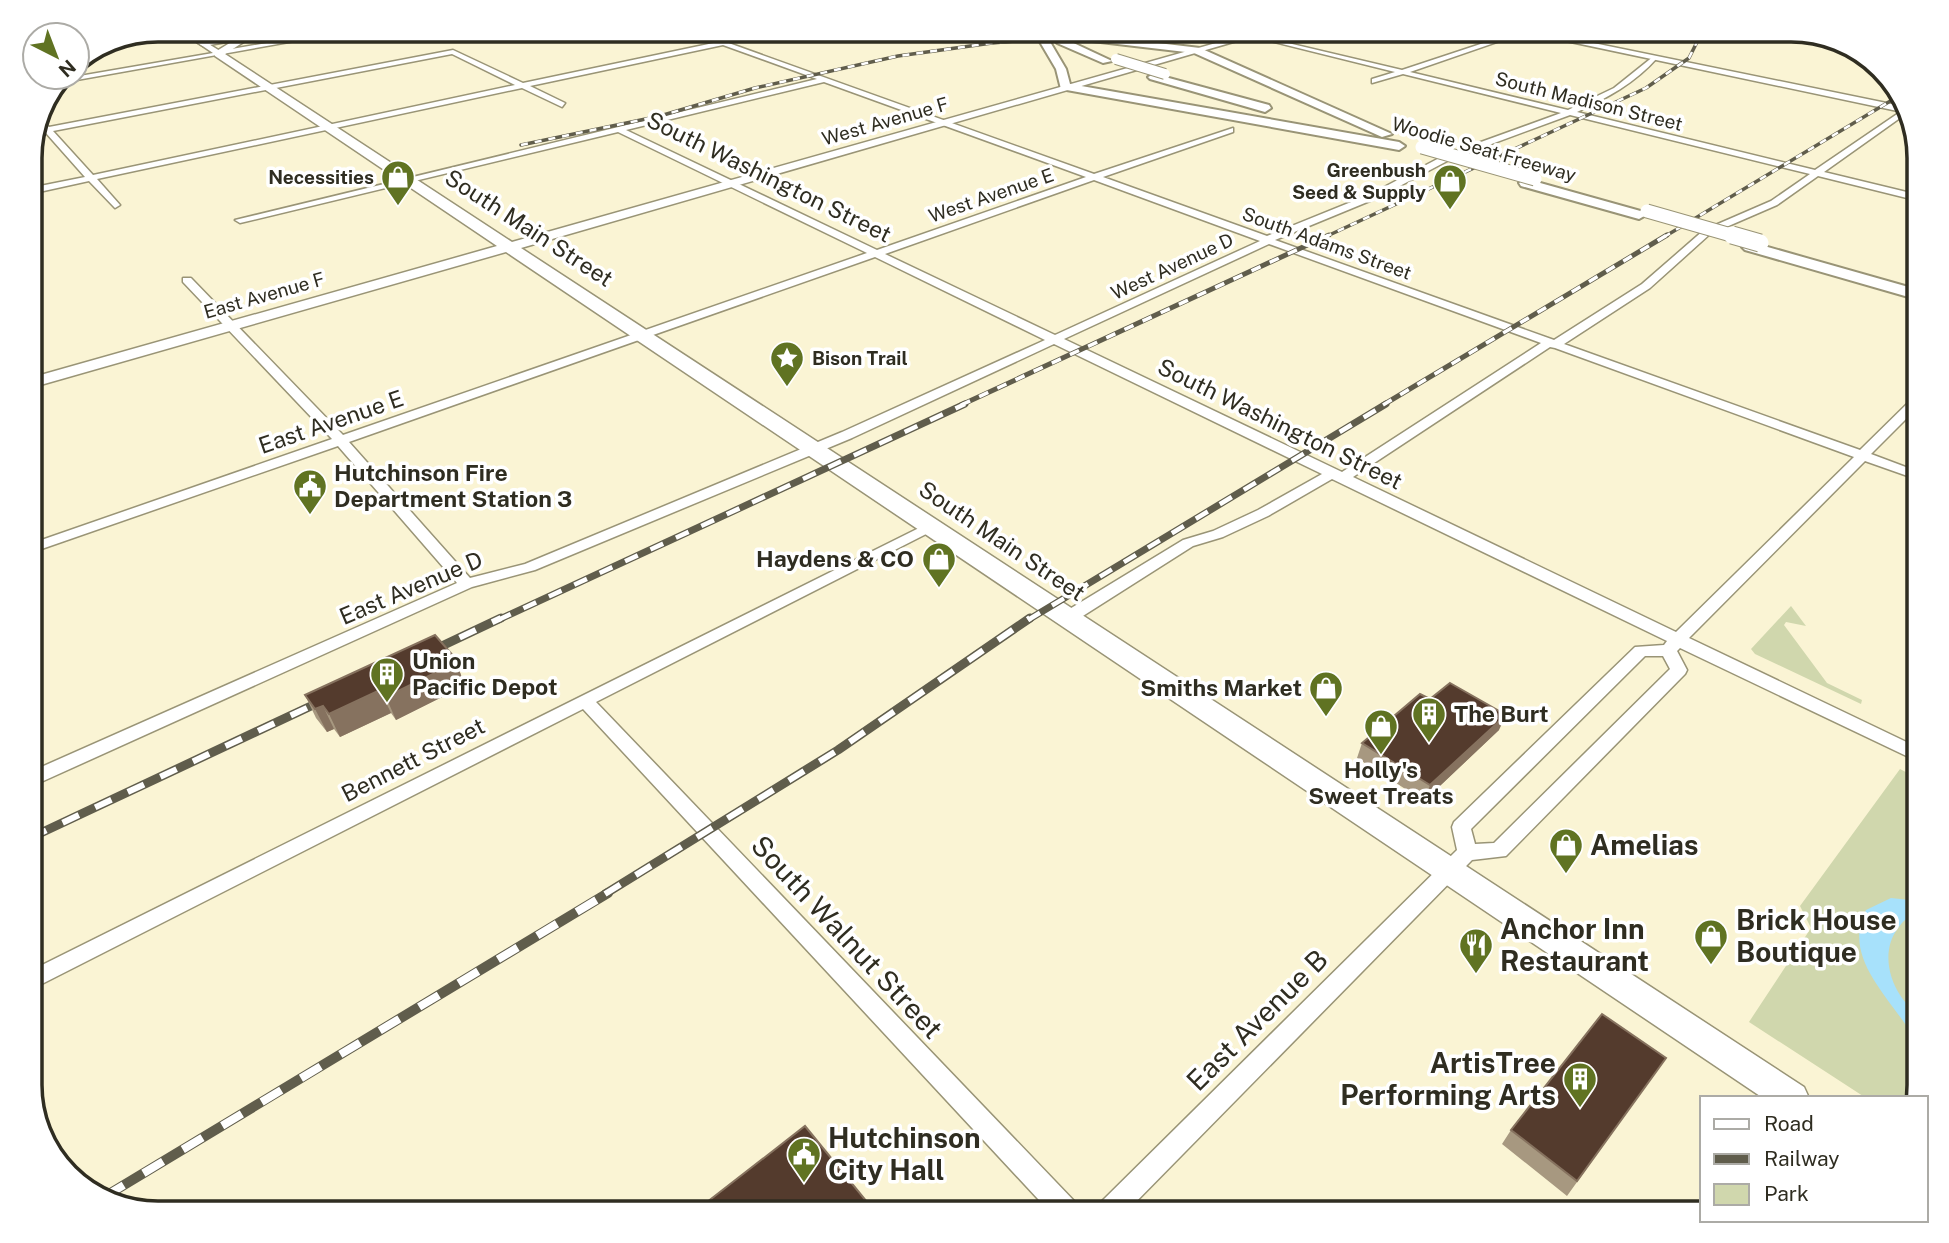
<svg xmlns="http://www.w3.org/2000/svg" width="1949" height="1243" viewBox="0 0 1949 1243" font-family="'Public Sans',sans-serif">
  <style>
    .green { fill: #d0d7ad }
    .water { fill: #a7e1fb }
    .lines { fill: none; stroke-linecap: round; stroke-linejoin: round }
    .street-casing { stroke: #999476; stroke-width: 3 }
    .secondary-casing { stroke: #999476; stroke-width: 3 }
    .primary-casing { stroke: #999476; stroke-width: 4 }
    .street { fill: #fff; fill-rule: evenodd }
    .secondary { fill: #fff; fill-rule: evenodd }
    .primary { fill: #fff; fill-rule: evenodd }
    .rail-far4-casing { stroke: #605d4c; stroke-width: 3.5 }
    .rail-far3-casing { stroke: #605d4c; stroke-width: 5 }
    .rail-far2-casing { stroke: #605d4c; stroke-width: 7 }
    .rail-far1-casing { stroke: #605d4c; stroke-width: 9 }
    .rail-casing { stroke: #605d4c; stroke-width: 10 }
    .rail-far4 { stroke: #fff; stroke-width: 2.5; stroke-dasharray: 7; stroke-linecap: butt }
    .rail-far3 { stroke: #fff; stroke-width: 3.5; stroke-dasharray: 10; stroke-linecap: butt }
    .rail-far2 { stroke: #fff; stroke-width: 4.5; stroke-dasharray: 14; stroke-linecap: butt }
    .rail-far1 { stroke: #fff; stroke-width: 6; stroke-dasharray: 18; stroke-linecap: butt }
    .rail { stroke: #fff; stroke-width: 8; stroke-dasharray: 23; stroke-linecap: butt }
    .primary-bridge-far2-casing { stroke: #999476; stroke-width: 12; stroke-linecap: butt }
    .primary-bridge-far1-casing { stroke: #999476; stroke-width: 15; stroke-linecap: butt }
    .primary-bridge-casing { stroke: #999476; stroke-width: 19; stroke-linecap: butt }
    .primary-bridge-far2 { stroke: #fff; stroke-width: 10 }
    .primary-bridge-far1 { stroke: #fff; stroke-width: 13 }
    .primary-bridge { stroke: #fff; stroke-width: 17 }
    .wall { fill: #a79880 }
    .shaded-wall { fill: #86725f }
    .building { fill: #543b2d; stroke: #86725f; stroke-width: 2 }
    .labels { text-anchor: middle; stroke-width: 7; stroke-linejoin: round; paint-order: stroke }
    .far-street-label { font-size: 19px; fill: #2f2d21; stroke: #fff }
    .far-poi-label { font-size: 19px; font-weight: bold; fill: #2f2d21; stroke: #fff; text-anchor: end }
    .street-label { font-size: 23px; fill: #2f2d21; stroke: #fff }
    .poi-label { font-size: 23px; font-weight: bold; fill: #2f2d21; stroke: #fff; text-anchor: start }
    .near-poi-label { font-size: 28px; font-weight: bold; fill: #2f2d21; stroke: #fff; text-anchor: start }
    .near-street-label { font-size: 28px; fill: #2f2d21; stroke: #fff }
    .rim { fill: none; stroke: #2f2d21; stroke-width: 3.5 }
  </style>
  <rect width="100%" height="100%" fill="#faf4d4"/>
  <!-- green -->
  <path class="green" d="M1791 606 1806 626 1786 622 1784 625 1827 683 1862 700 1861 704 1755 654 1751 649Z
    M1900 769 1919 779V1085L1916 1098H1866L1749 1022 1811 928 1800 906Z"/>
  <!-- water -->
  <path class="water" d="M1891 898 1919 901V914C1910 914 1903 921 1898 928 1883 948 1887 975 1900 995 1905 1003 1915 1012 1918 1021 1921 1029 1919 1041 1919 1048 1900 1004 1839 962 1866 910Z"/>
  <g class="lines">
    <!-- street casing -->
    <g class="street-casing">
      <path id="street" d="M179 30H186L220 51 331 32 334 34 60 83 62 79 213 53Z
        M1523 30 1529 31 1410 72 1568 110 1614 88 1654 56 1657 58C1635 83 1607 98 1577 112L1815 170 1906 108 1907 113 1824 172 1919 195V201L1818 176 1777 205 1710 234 1650 288 1564 344 1860 450 1915 396 1919 395V406L1871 454 1919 472V480L1865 461 1689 638 1919 748V762L1680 648 1677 651 1687 670 1685 674 1506 856 1472 860 1125 1213H1095L1099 1204 1457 850 1452 827 1454 822 1635 647 1664 645 1667 641 1332 479 1268 516 1223 537 1193 546 1075 621H1063L1061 617 1063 613 1183 540 1213 531 1258 510 1322 474 1054 344 852 438 535 570 472 587 30 787V772L457 583 338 446 30 553V544L332 439 183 282V278H191L343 435 867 253 618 132 240 223 235 220 817 79 723 45 530 86 565 103 562 107 522 88 97 179 120 205 115 208 89 181 30 194V188L85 177 46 133 37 134 42 129 43 122 49 127 453 50 523 83 723 41 1094 174 1233 128V132L1103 177 1267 236 1371 194 1445 155 1561 113 1403 74 1372 83V79L1395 72 1250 36V34L1402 70ZM452 54 515 85 93 175 53 131ZM824 82 1086 177 877 250 626 130ZM1570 115 1810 174 1771 201 1704 230 1642 284 1554 340 1275 240 1377 198 1451 159ZM1094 180 1260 241 1055 335 885 254ZM1269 244 1541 343 1342 472 1064 339ZM875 257 1045 340 842 432 525 564 470 578 349 442ZM1550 347 1555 348 1854 457 1676 632 1353 477ZM1645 656H1663L1670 669 1494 843 1475 844 1471 829Z
        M931 522 936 523 938 526 936 529 596 702 1077 1204 1080 1213H1051L583 709 30 990V971Z"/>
    </g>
    <!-- secondary casing -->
    <g class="secondary-casing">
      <path id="secondary" d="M251 30H262L225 54 512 242 1262 30H1275L521 248 1804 1087 1809 1098H1763L506 252 30 388V378L497 246 215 56V52L233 41 203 46 198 43 242 35Z
        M1514 30H1530L1906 107 1907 113Z"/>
    </g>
    <!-- primary casing -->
    <g class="primary-casing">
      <path id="primary" d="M1033 30H1043L1066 69 1070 84 1399 142 1405 146 1399 150 1061 89 1056 69Z
        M1048 30 1200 48 1392 134 1382 137 1194 53 1075 39Z
        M1057 39H1065L1112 61 1103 63 1057 43Z
        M1154 74 1269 105 1271 108 1265 112 1150 79 1148 77Z
        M1526 179 1644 212 1646 215 1639 219 1521 186 1519 183Z
        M1750 242 1919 290V300L1745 250 1742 247Z"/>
    </g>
    <!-- street -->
    <use href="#street" class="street"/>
    <!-- secondary -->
    <use href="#secondary" class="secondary"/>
    <!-- primary -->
    <use href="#primary" class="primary"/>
    <!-- rail-far4 casing -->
    <g class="rail-far4-casing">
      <path id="rail-far4" d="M521 145 660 116 755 88 898 56 992 43 1146 30
        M1325 237 1646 88 1689 58 1703 30
        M1664 237 1902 94"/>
    </g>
    <!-- rail-far3 casing -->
    <g class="rail-far3-casing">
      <path id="rail-far3" d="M961 405 1329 235
        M1383 405 1667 235"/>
    </g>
    <!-- rail-far2 casing -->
    <g class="rail-far2-casing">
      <path id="rail-far2" d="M498 620 965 404
        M1028 620 1386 404"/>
    </g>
    <!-- rail-far1 casing -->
    <g class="rail-far1-casing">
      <path id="rail-far1" d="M427 653 501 618
        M30 838 328 698
        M605 894 838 750 1030 618"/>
    </g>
    <!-- rail casing -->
    <g class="rail-casing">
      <path id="rail" d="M104 1197 608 893"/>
    </g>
    <!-- rail-far4 -->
    <use href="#rail-far4" class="rail-far4"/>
    <!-- rail-far3 -->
    <use href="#rail-far3" class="rail-far3"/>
    <!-- rail-far2 -->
    <use href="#rail-far2" class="rail-far2"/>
    <!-- rail-far1 -->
    <use href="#rail-far1" class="rail-far1"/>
    <!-- rail -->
    <use href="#rail" class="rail"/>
    <!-- primary-bridge-far2 casing -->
    <g class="primary-bridge-far2-casing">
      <path id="primary-bridge-far2" d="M1116 59 1165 74"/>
    </g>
    <!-- primary-bridge-far1 casing -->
    <g class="primary-bridge-far1-casing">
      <path id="primary-bridge-far1" d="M1422 147 1535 179
        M1647 211 1738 237"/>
    </g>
    <!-- primary-bridge casing -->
    <g class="primary-bridge-casing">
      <path id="primary-bridge" d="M1732 235 1760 243"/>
    </g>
    <!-- primary-bridge-far2 -->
    <use href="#primary-bridge-far2" class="primary-bridge-far2"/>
    <!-- primary-bridge-far1 -->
    <use href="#primary-bridge-far1" class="primary-bridge-far1"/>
    <!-- primary-bridge -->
    <use href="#primary-bridge" class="primary-bridge"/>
  </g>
  <!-- wall -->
  <path class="wall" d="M455 658 463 681 444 690 446 695 396 720 391 713 340 737 334 729 327 732 316 718 305 695Z
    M1430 699 1499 730 1424 801 1357 758 1362 743Z
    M1666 1058 1567 1196 1502 1144 1511 1130Z"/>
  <!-- shaded-wall -->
  <path class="shaded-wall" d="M455 658 463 681 444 690 446 695 396 720 386 697 434 668Z
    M380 690 391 713 340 737 329 714Z
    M323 706 334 729 327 732 315 709Z
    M1506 715 1499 730 1424 801 1430 785Z"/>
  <!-- building -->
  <path class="building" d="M435 635 455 658 434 668 437 672 386 697 380 690 329 714 323 706 315 709 305 695Z
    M1450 683 1506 715 1430 785 1362 743 1420 694 1430 699Z
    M1602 1014 1666 1058 1577 1181 1511 1130Z
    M805 1126 876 1213H693Z"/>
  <!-- icons -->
  <defs>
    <g id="shop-pin" transform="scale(1.75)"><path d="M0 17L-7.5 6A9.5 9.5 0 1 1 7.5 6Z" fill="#607322" stroke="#fff"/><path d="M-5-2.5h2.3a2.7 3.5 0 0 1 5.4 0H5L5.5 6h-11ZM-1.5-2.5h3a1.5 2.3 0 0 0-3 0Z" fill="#fff"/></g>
    <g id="sight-pin" transform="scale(1.75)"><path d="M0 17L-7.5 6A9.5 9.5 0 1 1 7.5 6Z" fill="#607322" stroke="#fff"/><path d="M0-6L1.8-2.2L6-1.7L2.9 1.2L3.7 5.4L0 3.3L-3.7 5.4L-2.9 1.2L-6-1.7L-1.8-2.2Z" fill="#fff"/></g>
    <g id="civic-pin" transform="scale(1.75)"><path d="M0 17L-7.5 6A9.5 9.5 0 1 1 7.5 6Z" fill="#607322" stroke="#fff"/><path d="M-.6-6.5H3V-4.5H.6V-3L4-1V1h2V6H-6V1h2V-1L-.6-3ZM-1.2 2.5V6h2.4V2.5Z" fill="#fff"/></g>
    <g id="building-pin" transform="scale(1.75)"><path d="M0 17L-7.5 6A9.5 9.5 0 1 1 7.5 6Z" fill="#607322" stroke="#fff"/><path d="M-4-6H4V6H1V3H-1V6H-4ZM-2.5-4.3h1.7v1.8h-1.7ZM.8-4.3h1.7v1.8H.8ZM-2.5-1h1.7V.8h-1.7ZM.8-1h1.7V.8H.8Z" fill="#fff"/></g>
    <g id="restaurant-pin" transform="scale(1.75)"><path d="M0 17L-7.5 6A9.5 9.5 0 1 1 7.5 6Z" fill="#607322" stroke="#fff"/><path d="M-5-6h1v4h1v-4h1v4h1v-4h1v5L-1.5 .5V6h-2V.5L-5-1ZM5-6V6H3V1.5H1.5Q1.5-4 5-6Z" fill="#fff"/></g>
  </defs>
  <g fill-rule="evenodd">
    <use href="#shop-pin" x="398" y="177"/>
    <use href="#shop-pin" x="1450" y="181"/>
    <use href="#sight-pin" x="787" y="358"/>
    <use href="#civic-pin" x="310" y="486"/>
    <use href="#shop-pin" x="939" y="559"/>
    <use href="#building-pin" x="387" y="674"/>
    <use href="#shop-pin" x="1326" y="688"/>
    <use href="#building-pin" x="1429" y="714"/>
    <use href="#shop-pin" x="1381" y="726"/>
    <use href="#shop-pin" x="1566" y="845"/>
    <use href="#shop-pin" x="1711" y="936"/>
    <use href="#restaurant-pin" x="1476" y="945"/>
    <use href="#building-pin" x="1580" y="1079"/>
    <use href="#civic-pin" x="804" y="1154"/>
  </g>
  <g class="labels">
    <!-- far-street labels -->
    <g class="far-street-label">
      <text transform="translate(1589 101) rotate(14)" y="7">South Madison Street</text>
      <text transform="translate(885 121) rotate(-16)" y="7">West Avenue F</text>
      <text transform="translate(1484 149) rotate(16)" y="7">Woodie Seat Freeway</text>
      <text transform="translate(991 195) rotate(-19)" y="7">West Avenue E</text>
      <text transform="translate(1327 243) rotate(20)" y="7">South Adams Street</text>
      <text transform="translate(1172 266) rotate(-25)" y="7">West Avenue D</text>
      <text transform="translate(264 295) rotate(-16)" y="7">East Avenue F</text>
    </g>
    <!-- far-poi labels -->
    <g class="far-poi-label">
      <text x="1426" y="177">Greenbush<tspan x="1426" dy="22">Seed &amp; Supply</tspan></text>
      <text x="374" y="184">Necessities</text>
      <text x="812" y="365" text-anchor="start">Bison Trail</text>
    </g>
    <!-- street labels -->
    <g class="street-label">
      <text transform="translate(769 177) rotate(26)" y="8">South Washington Street</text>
      <text transform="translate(529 228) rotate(33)" y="8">South Main Street</text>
      <text transform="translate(331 422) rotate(-19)" y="8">East Avenue E</text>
      <text transform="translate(1280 424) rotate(26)" y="8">South Washington Street</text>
      <text transform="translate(1002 541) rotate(34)" y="8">South Main Street</text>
      <text transform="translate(411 588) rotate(-23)" y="8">East Avenue D</text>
      <text transform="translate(413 760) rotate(-27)" y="8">Bennett Street</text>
    </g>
    <!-- poi labels -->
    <g class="poi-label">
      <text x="334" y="481">Hutchinson Fire<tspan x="334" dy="26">Department Station 3</tspan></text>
      <text x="914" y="567" text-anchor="end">Haydens &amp; CO</text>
      <text x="412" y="669">Union<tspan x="412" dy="26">Pacific Depot</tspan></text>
      <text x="1302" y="696" text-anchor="end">Smiths Market</text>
      <text x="1454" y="722">The Burt</text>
      <text x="1381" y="778" text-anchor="middle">Holly's<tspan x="1381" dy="26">Sweet Treats</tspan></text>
    </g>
    <!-- near-poi labels -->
    <g class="near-poi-label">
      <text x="1590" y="855">Amelias</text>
      <text x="1736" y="930">Brick House<tspan x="1736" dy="32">Boutique</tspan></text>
      <text x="1500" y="939">Anchor Inn<tspan x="1500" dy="32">Restaurant</tspan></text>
      <text x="1556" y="1073" text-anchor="end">ArtisTree<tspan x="1556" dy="32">Performing Arts</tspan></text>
      <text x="828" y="1148">Hutchinson<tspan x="828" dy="32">City Hall</tspan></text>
    </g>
    <!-- near-street labels -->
    <g class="near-street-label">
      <text transform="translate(847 937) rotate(47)" y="10">South Walnut Street</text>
      <text transform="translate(1257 1020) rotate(-45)" y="10">East Avenue B</text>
    </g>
  </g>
  <!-- crop -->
  <path d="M0 0H1949V1243H0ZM158 42H1791A116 116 0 0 1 1907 158V1085A116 116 0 0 1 1791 1201H158A116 116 0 0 1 42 1085V158A116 116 0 0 1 158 42Z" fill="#fff" fill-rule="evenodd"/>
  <path class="rim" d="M158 42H1791A116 116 0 0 1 1907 158V1085A116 116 0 0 1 1791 1201H158A116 116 0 0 1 42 1085V158A116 116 0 0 1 158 42Z"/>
  <!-- legend -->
  <rect x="1700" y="1096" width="228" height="126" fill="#ffffff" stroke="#acaba6" stroke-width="2"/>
  <rect x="1714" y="1119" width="35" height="10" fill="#ffffff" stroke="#acaba6" stroke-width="2"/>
  <text x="1764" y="1131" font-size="21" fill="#2f2d21">Road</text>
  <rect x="1714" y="1154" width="35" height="10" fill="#605d4c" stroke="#acaba6" stroke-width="2"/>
  <text x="1764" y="1166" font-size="21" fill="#2f2d21">Railway</text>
  <rect x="1714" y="1184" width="35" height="21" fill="#d0d7ad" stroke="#acaba6" stroke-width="2"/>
  <text x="1764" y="1201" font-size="21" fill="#2f2d21">Park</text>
  <!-- north arrow -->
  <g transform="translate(56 56) rotate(138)"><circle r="33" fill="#ffffff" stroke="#acaba6" stroke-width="2"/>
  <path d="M0-5L12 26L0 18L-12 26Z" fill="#607322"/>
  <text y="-10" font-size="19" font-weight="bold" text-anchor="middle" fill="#2f2d21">N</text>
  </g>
</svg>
